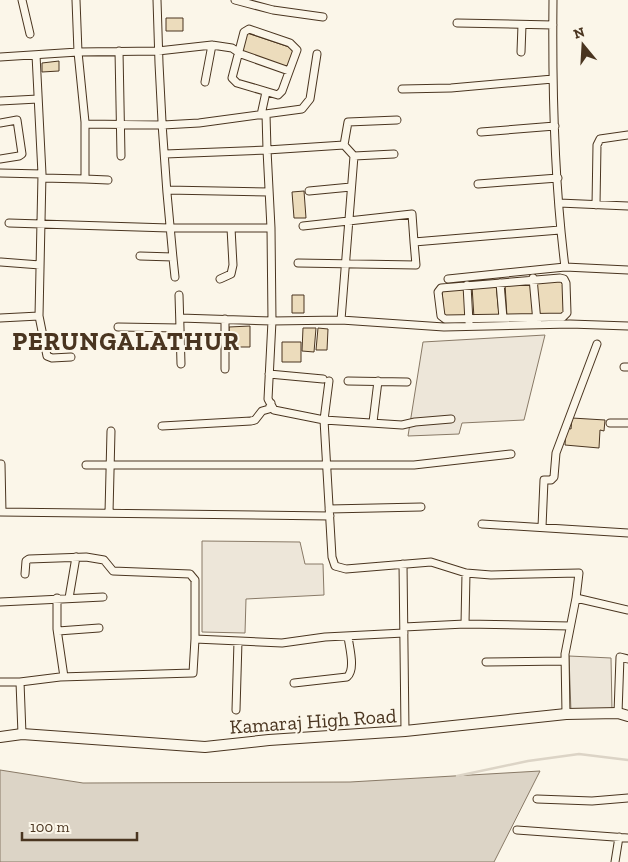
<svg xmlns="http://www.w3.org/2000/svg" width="628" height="862" viewBox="0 0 628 862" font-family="'Zilla Slab',serif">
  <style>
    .green { fill: #ede6d9; stroke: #887966 }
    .water { fill: #dcd4c6; stroke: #887966 }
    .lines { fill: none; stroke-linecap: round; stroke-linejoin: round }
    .stream { stroke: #dcd4c6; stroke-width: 2.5 }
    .building { fill: #ecdcbc; stroke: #4a3520 }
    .street-casing { stroke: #4a3520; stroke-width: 9 }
    .secondary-casing { stroke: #4a3520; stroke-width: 12 }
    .street { stroke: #fbf6e9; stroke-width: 7 }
    .secondary { stroke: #fbf6e9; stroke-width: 10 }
    .labels { text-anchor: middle; stroke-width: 4; stroke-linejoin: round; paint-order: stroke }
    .street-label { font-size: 20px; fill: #4a3520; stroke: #fbf6e9 }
    .district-label { font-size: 25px; font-weight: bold; letter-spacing: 1px; fill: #4a3520; stroke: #fbf6e9 }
  </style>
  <rect width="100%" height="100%" fill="#fbf6e9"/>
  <!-- green -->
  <path class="green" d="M545 335 524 420 462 423 459 434 408 436 423 342Z
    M202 541 300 542 305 564H323L324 595 246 599 245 633 202 632Z
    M569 656 611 658 612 711 571 712Z"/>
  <!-- water -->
  <path class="water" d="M0 770 83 783 350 782 540 771 494 862H0Z"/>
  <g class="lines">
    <!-- stream -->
    <path class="stream" d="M457 776 528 761 579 754 628 760"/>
  </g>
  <!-- building -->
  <path class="building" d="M166 18H183V31H166Z
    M247 33 295 49 288 68 240 52Z
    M59 61V71L42 72V63Z
    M304 191 306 218H294L292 192Z
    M562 280 565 314 539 317 536 282Z
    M530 282 533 315 507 317 505 284Z
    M496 284 499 315 474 318 472 286Z
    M465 288 467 317 444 318 442 289Z
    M292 295H304V313H292Z
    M250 326V347H230L229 327Z
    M303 328H316L314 352 302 351Z
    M318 328 328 329 327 350H316Z
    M282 342H301V362H282Z
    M572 418 605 420 604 431 600 430 599 448 565 445 566 428 571 429Z"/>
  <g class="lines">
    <!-- street casing -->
    <g class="street-casing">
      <path id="street" d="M22 0 30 34
        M157 0C159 92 165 185 175 277
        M235 0 273 10 323 17
        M553 0C552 88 554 180 565 267
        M457 23 553 25
        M249 29 290 43 297 50 282 91 278 95 237 83 232 78 244 32Z
        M119 51 121 156
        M521 52 522 25
        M36 55 42 174 39 316 47 356 52 358 71 357
        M0 57 78 52 158 51 212 45 232 48 241 54 289 71
        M205 82 212 45
        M402 89 451 88 553 79
        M0 101 38 99
        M266 114 267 150 344 145
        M261 115 266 92
        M0 123 17 120 22 154 19 156 0 159
        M85 124 163 125 199 123 302 109 310 99 317 54
        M481 132 555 126
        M344 145 348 122 397 120
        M165 154 267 150 271 228 272 321 268 399 274 410 324 420 329 381
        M354 156 394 154
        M0 173 42 174
        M42 178 85 179V122L78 52 76 0
        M85 179 108 180
        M478 184 558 178
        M167 190 269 192
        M309 191 351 187
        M559 203 628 206
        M596 205 597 145 600 139 628 135
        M9 223 169 228H271
        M303 226 412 214 414 242 560 230
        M140 256 173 257
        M1 262 40 265
        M298 263 416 265 414 242
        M533 278 537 322
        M560 278 564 279 566 283 567 313 563 317 445 319 441 316 438 292 441 288Z
        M220 279 231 274 233 265 231 228
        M448 279 565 267 628 270
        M500 283 503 318
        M467 285 469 322
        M0 318 39 316
        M180 318 272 321 341 320 444 327 570 324 628 326
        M225 319V369
        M341 320 354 156 344 145
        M118 327 180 328 179 295
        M180 328 181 364
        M624 367H628
        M269 374 323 379
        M348 381 407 382
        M451 419 415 422 402 425 324 420 332 557 335 566 346 569 431 562 466 573 491 575 579 573 576 598 565 654 566 714
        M373 422 378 381
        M610 423H628
        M162 426 251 421 255 420 262 411 269 409 271 403
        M1 464 2 512
        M86 465H414L511 454
        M329 509 421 507
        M0 512 330 516
        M109 513 111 431
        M482 524 628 533
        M542 527 544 480H551L554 477 556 453 597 344
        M403 564 405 731
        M25 574 26 561 29 559 86 557 104 560 113 571 190 574 195 580V639
        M57 598V629L64 677
        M69 598 76 557
        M576 598 628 610
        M0 602 103 597
        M465 624 466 573
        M404 627 465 624 570 626
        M58 631 99 628
        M486 662 565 661
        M0 682H20
        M294 683 347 677C356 669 349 647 348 636
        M236 710 238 641
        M618 713 620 657 628 659
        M22 734 20 682 60 677 193 673 195 639 282 643 325 637 404 633
        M537 799 592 801 628 798
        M517 830 628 838
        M615 862 619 837"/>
    </g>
    <!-- secondary casing -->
    <g class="secondary-casing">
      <path id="secondary" d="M0 737 22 734 205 747 269 740 405 731 566 714 618 713 628 716"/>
    </g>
    <!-- street -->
    <use href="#street" class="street"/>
    <!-- secondary -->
    <use href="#secondary" class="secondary"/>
  </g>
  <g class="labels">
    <!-- street labels -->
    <g class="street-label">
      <text transform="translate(313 721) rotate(-4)" y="7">Kamaraj High Road</text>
    </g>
    <!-- district labels -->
    <g class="district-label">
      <text x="126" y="350">PERUNGALATHUR</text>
    </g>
  </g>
  <!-- north arrow -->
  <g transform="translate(583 45) rotate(342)" stroke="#fbf6e9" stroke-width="4" paint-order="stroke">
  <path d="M0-4L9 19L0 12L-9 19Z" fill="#4a3520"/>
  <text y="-8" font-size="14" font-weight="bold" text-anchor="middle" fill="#4a3520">N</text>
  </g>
  <!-- scale -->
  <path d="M22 832v8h115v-8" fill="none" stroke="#4a3520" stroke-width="2.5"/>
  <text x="30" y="832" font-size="15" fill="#4a3520" stroke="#fbf6e9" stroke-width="4" paint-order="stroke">100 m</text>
</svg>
